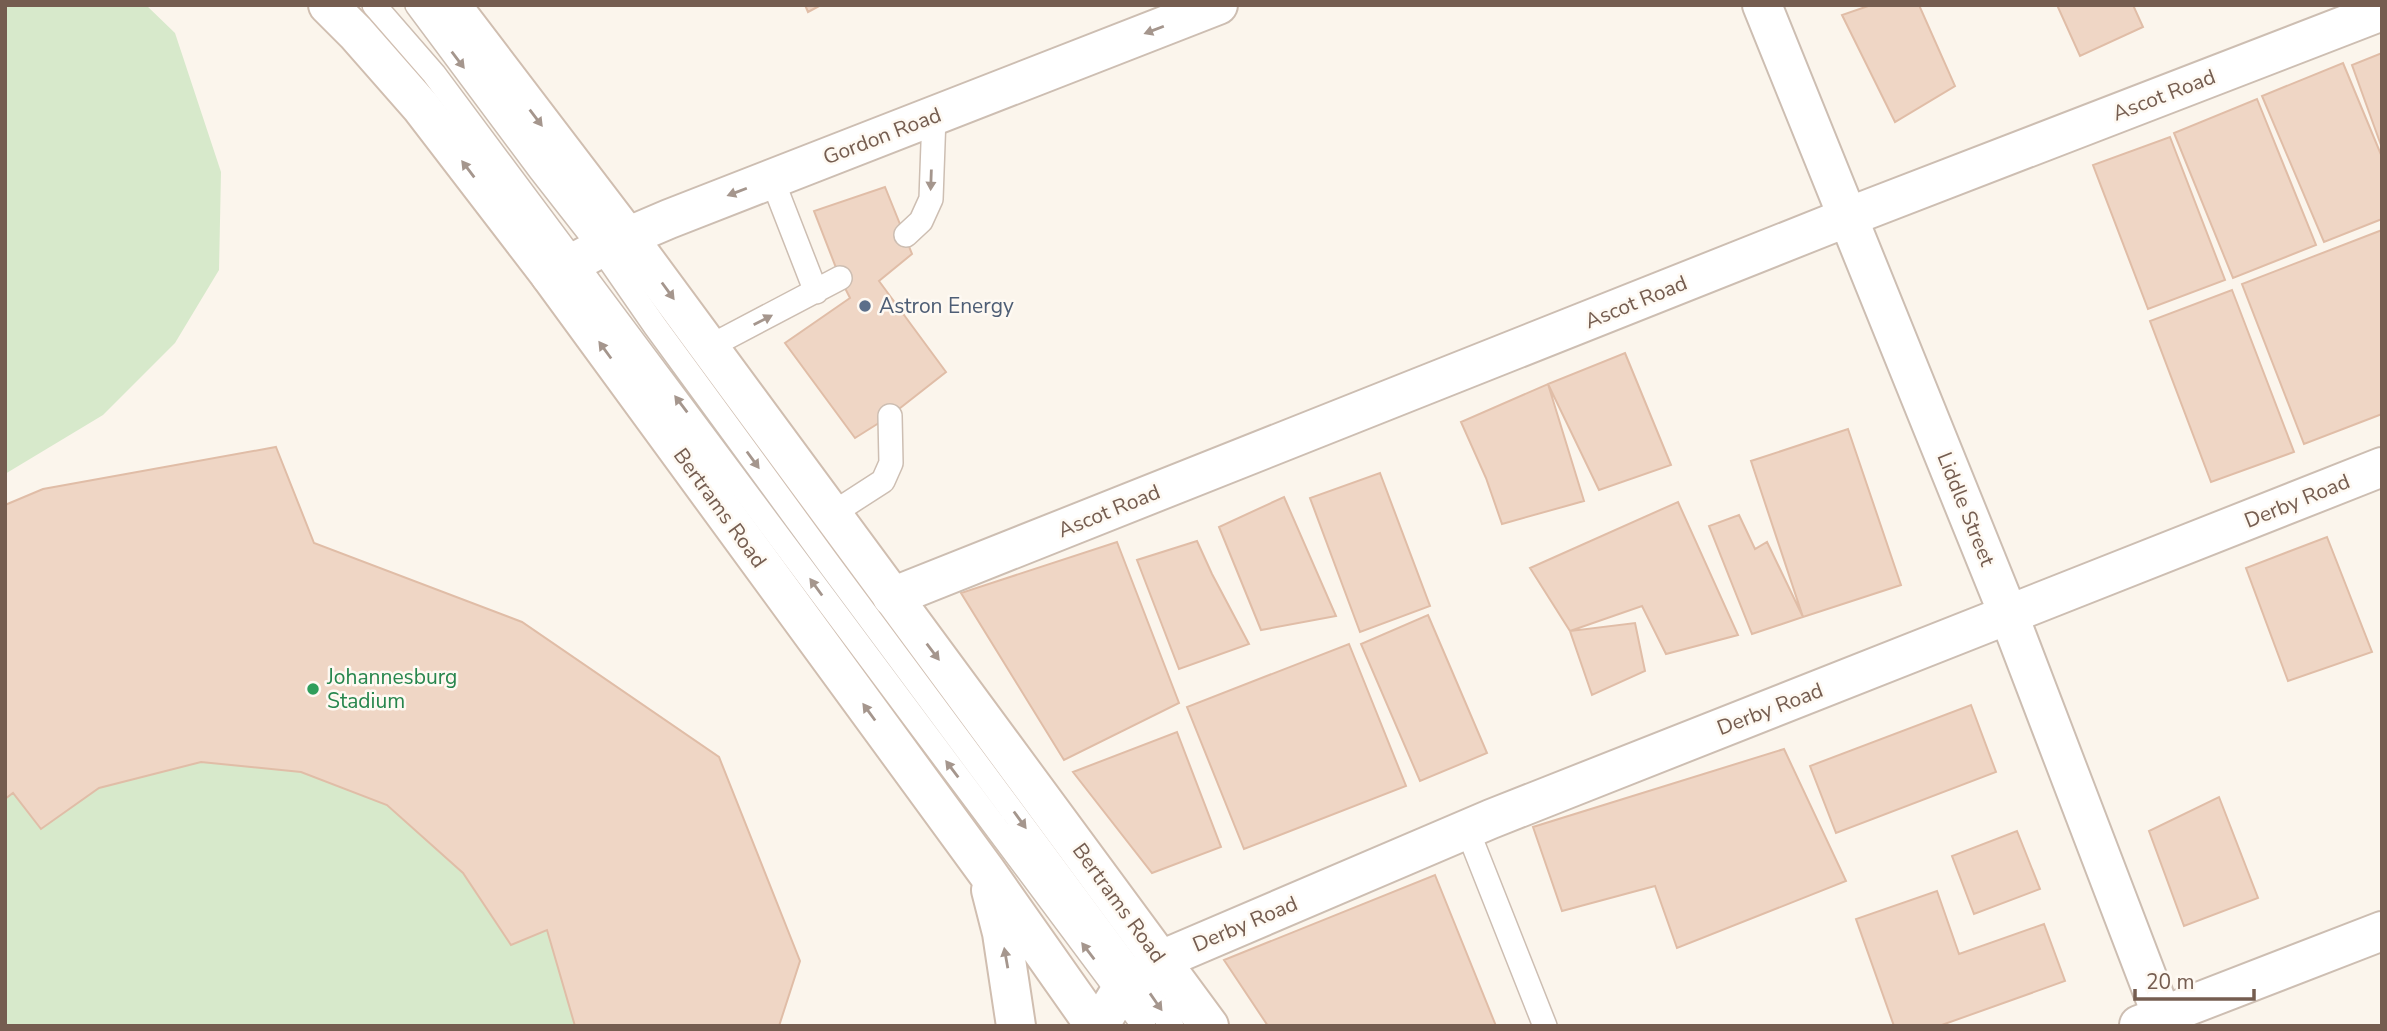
<svg xmlns="http://www.w3.org/2000/svg" width="2387" height="1031" viewBox="0 0 2387 1031" font-family="'Nunito Sans',sans-serif">
  <style>
    .green { fill: #d7e9cb }
    .building { fill: #efd6c5; stroke: #e0bda7; stroke-width: 2 }
    .lines { fill: none; stroke-linecap: round; stroke-linejoin: round }
    .service-casing { stroke: #cdbeb2; stroke-width: 26 }
    .minor-casing { stroke: #cdbeb2; stroke-width: 42 }
    .tertiary-casing { stroke: #cdbeb2; stroke-width: 42 }
    .secondary-casing { stroke: #d0beb0; stroke-width: 42 }
    .service { stroke: #fff; stroke-width: 23 }
    .minor { stroke: #fff; stroke-width: 38 }
    .tertiary { stroke: #fff; stroke-width: 38 }
    .secondary { stroke: #fff; stroke-width: 38 }
    .oneway { fill: #a5968d }
    .service-dot { fill: #5c6f8a; stroke: #fef9f2; stroke-width: 2.5 }
    .leisure-dot { fill: #2e9e5b; stroke: #fef9f2; stroke-width: 2.5 }
    .labels { text-anchor: middle; stroke-width: 5; stroke-linejoin: round; paint-order: stroke }
    .street-label { font-size: 21px; fill: #755d50; stroke: #fef9f2 }
    .service-label { font-size: 21px; fill: #4e5e75; stroke: #fef9f2; text-anchor: start }
    .leisure-label { font-size: 21px; fill: #27864d; stroke: #fef9f2; text-anchor: start }
  </style>
  <rect width="100%" height="100%" fill="#fbf5ec"/>
  <!-- green -->
  <path class="green" d="M5 5H146L175 33 221 172 219 270 175 343 103 415 5 474Z
    M276 447 314 543 522 622 719 757 800 961 779 1026H5V505L43 489Z"/>
  <!-- building -->
  <path class="building" d="M805 5H821L808 12Z
    M1871 5H1919L1955 86 1895 122 1842 15Z
    M2057 5H2133L2143 27 2080 56Z
    M2382 53V148L2352 65Z
    M2343 63 2382 157V219L2324 242 2262 96Z
    M2257 99 2316 245 2233 278 2174 133Z
    M2170 137 2225 280 2148 309 2093 165Z
    M885 187 912 254 879 281 946 372 890 416 855 438 785 343 850 298 840 278 814 211Z
    M2382 230V414L2304 444 2242 284Z
    M2232 290 2294 452 2211 482 2150 321Z
    M1625 353 1671 465 1599 490 1548 384Z
    M1548 384 1584 501 1502 524 1486 478 1461 422Z
    M1848 429 1901 585 1803 617 1751 461Z
    M276 447 314 543 522 622 719 757 800 961 779 1026H575L547 930 511 945 463 873 387 805 301 772 201 762 99 788 41 829 13 793 5 799V505L43 489Z
    M1380 473 1430 606 1360 632 1310 498Z
    M1284 497 1336 616 1261 630 1219 527Z
    M1678 502 1738 635 1666 654 1642 606 1570 631 1530 568Z
    M1739 515 1755 549 1767 542 1803 617 1752 634 1709 526Z
    M2327 537 2372 652 2288 681 2246 568Z
    M1197 541 1212 574 1249 644 1179 669 1137 560Z
    M1117 542 1179 703 1064 760 961 593Z
    M1428 615 1487 753 1420 781 1361 644Z
    M1635 623 1645 671 1592 695 1570 631Z
    M1349 644 1406 786 1244 849 1187 707Z
    M1971 705 1996 772 1836 833 1810 766Z
    M1177 732 1221 847 1152 873 1073 772Z
    M1784 749 1846 881 1677 948 1655 886 1562 911 1533 827Z
    M2219 797 2258 898 2184 926 2149 831Z
    M2017 831 2040 889 1974 914 1952 856Z
    M1435 875 1496 1026H1268L1224 960Z
    M1937 891 1959 954 2044 924 2065 981 1939 1026H1894L1856 919Z"/>
  <g class="lines">
    <!-- service casing -->
    <g class="service-casing">
      <path id="service" d="M374 5 434 74 1144 1026
        M417 5 540 170 601 248 655 326 829 564 1172 1026
        M772 179 816 292
        M906 235 921 221 931 199 934 116
        M709 347 840 278
        M832 514 883 481 891 463 890 416
        M1467 829 1545 1026"/>
    </g>
    <!-- minor casing -->
    <g class="minor-casing">
      <path id="minor" d="M1762 5 2009 616 2162 1016
        M892 597 1848 217 2382 11
        M1161 960 1491 819 2382 467
        M2139 1025 2382 931"/>
    </g>
    <!-- tertiary casing -->
    <g class="tertiary-casing">
      <path id="tertiary" d="M550 275 601 248 669 219 1218 5
        M1099 1026 1119 993 1161 960"/>
    </g>
    <!-- secondary casing -->
    <g class="secondary-casing">
      <path id="secondary" d="M328 5 356 33 421 107 550 275 986 871 1095 1026
        M451 5 627 236 1209 1026
        M991 890 1002 933 1016 1026"/>
    </g>
    <!-- service -->
    <use href="#service" class="service"/>
    <!-- minor -->
    <use href="#minor" class="minor"/>
    <!-- tertiary -->
    <use href="#tertiary" class="tertiary"/>
    <!-- secondary -->
    <use href="#secondary" class="secondary"/>
  </g>
  <!-- one-way arrows -->
  <defs><path id="oneway-solid" d="M-6-.8H1V-3.2L6.5 0L1 3.2V.8H-6Z" transform="scale(1.75)"/></defs>
  <g class="oneway">
    <use href="#oneway-solid" transform="translate(1154 30) rotate(159)"/>
    <use href="#oneway-solid" transform="translate(458 60) rotate(53)"/>
    <use href="#oneway-solid" transform="translate(536 118) rotate(53)"/>
    <use href="#oneway-solid" transform="translate(468 169) rotate(-127)"/>
    <use href="#oneway-solid" transform="translate(931 180) rotate(92)"/>
    <use href="#oneway-solid" transform="translate(737 192) rotate(159)"/>
    <use href="#oneway-solid" transform="translate(668 291) rotate(54)"/>
    <use href="#oneway-solid" transform="translate(763 320) rotate(-27)"/>
    <use href="#oneway-solid" transform="translate(605 350) rotate(-126)"/>
    <use href="#oneway-solid" transform="translate(681 404) rotate(-127)"/>
    <use href="#oneway-solid" transform="translate(753 460) rotate(54)"/>
    <use href="#oneway-solid" transform="translate(816 587) rotate(-126)"/>
    <use href="#oneway-solid" transform="translate(933 652) rotate(53)"/>
    <use href="#oneway-solid" transform="translate(869 712) rotate(-126)"/>
    <use href="#oneway-solid" transform="translate(952 769) rotate(-127)"/>
    <use href="#oneway-solid" transform="translate(1020 820) rotate(54)"/>
    <use href="#oneway-solid" transform="translate(1088 951) rotate(-127)"/>
    <use href="#oneway-solid" transform="translate(1006 958) rotate(-100)"/>
    <use href="#oneway-solid" transform="translate(1156 1002) rotate(55)"/>
  </g>
  <!-- markers -->
  <circle class="service-dot" cx="865" cy="306" r="7"/>
  <circle class="leisure-dot" cx="313" cy="689" r="7"/>
  <g class="labels">
    <!-- street labels -->
    <g class="street-label">
      <text transform="translate(2164 95) rotate(-21)" y="7">Ascot Road</text>
      <text transform="translate(882 136) rotate(-21)" y="7">Gordon Road</text>
      <text transform="translate(1636 302) rotate(-22)" y="7">Ascot Road</text>
      <text transform="translate(2297 501) rotate(-22)" y="7">Derby Road</text>
      <text transform="translate(720 508) rotate(54)" y="7">Bertrams Road</text>
      <text transform="translate(1966 509) rotate(68)" y="7">Liddle Street</text>
      <text transform="translate(1109 511) rotate(-22)" y="7">Ascot Road</text>
      <text transform="translate(1770 709) rotate(-21)" y="7">Derby Road</text>
      <text transform="translate(1119 903) rotate(54)" y="7">Bertrams Road</text>
      <text transform="translate(1245 924) rotate(-23)" y="7">Derby Road</text>
    </g>
    <!-- service labels -->
    <g class="service-label">
      <text x="879" y="313">Astron Energy</text>
    </g>
    <!-- leisure labels -->
    <g class="leisure-label">
      <text x="327" y="684">Johannesburg<tspan x="327" dy="24">Stadium</tspan></text>
    </g>
  </g>
  <!-- border -->
  <rect width="2387" height="1031" fill="none" stroke="#755d50" stroke-width="14"/>
  <!-- scale -->
  <path d="M2135 989v10h119v-10" fill="none" stroke="#755d50" stroke-width="3.5"/>
  <text x="2146" y="989" font-size="21" fill="#755d50" stroke="#fef9f2" stroke-width="5" paint-order="stroke">20 m</text>
</svg>
